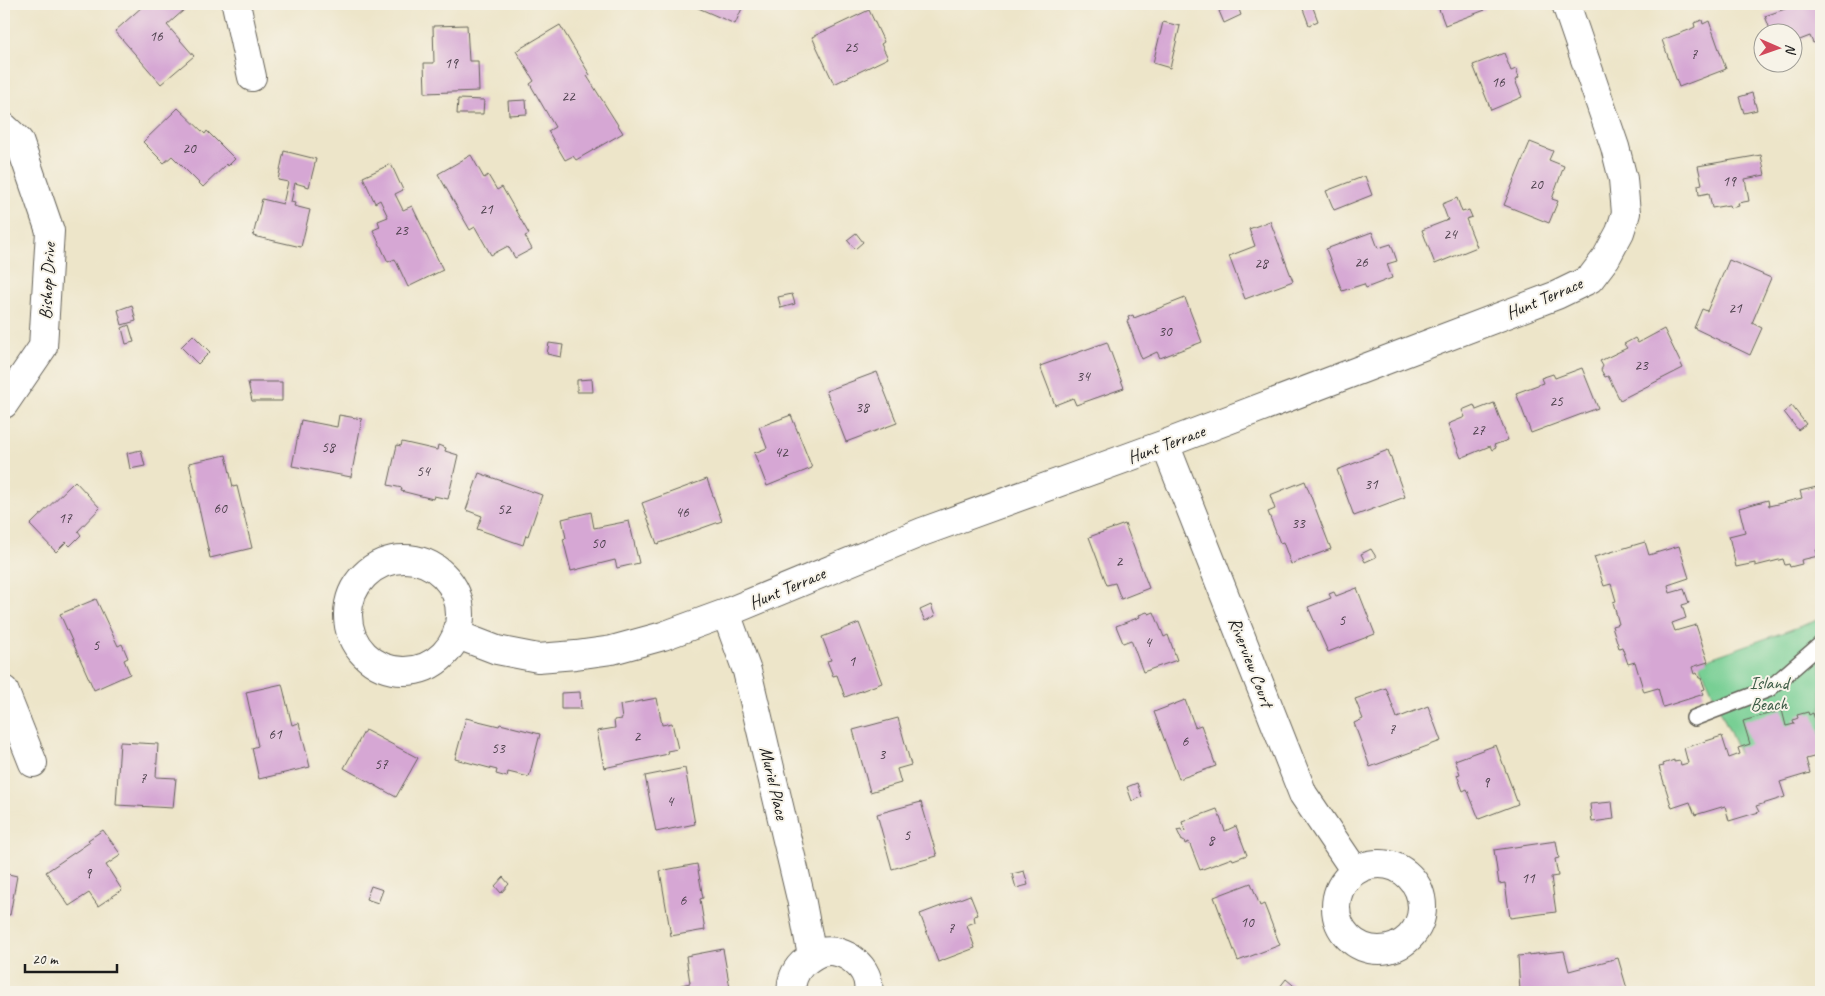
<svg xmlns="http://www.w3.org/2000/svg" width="1825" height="996" viewBox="0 0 1825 996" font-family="Caveat,sans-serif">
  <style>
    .green { fill: #78cf94; stroke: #4a7658 }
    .building { fill: #d6a7d4 }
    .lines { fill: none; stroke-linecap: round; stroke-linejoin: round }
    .lane-casing { stroke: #656259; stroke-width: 18 }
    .street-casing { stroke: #656259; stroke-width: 30 }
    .lane { stroke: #fff; stroke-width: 15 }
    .street { stroke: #fff; stroke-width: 28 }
    .labels { text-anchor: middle; stroke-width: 4; stroke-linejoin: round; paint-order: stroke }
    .number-label { font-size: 15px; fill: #4a3f4a }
    .street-label { font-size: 18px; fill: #1c1c1c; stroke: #f7f3e8 }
    .park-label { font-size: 18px; fill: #3c5b46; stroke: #f7f3e8 }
  </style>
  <rect width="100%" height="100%" fill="#f7f3e8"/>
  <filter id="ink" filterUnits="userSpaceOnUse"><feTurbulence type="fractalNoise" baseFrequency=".02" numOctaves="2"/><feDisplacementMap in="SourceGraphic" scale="10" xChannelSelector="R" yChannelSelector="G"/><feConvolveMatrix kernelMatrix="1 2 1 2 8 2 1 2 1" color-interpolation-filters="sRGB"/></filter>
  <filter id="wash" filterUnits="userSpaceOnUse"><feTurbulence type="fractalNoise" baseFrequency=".0096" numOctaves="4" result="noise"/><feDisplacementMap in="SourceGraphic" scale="20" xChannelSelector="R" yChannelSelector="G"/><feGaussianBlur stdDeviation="1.12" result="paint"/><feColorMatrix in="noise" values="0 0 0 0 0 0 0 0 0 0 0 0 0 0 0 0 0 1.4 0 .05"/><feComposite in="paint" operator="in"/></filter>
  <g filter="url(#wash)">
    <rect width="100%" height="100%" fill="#ede5c9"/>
    <!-- green -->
    <path class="green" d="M1821 619V740L1747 771 1699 662Z"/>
    <g id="blocks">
      <!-- building -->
      <path class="building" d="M141 4H178L184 10 167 25 194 56 161 84 115 31 143 6Z
        M689 4H744L735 24Z
        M1237 4 1241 15 1224 23 1219 11Z
        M1437 4H1482L1485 10 1445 25Z
        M1799 4H1821V40L1813 43 1810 36 1792 43V32H1771L1765 16Z
        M1312 5 1318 21 1309 25 1303 9Z
        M869 10 884 42 881 44 888 58 834 84 812 37Z
        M1702 20 1703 24 1709 21 1726 69 1679 87 1662 40 1689 30 1695 27 1694 23Z
        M1163 22 1180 26 1170 68 1153 63Z
        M467 25 469 61H478L479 91 425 93 424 63H434L433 26Z
        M560 25 590 75 587 76 623 133 576 160 573 156 565 160 548 131 555 127 530 84 534 81 516 51Z
        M1504 53 1511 71 1516 69 1519 78 1515 80 1522 97 1491 110 1473 65Z
        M1752 93 1757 110 1744 113 1739 97Z
        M458 99 484 100 483 114H457Z
        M526 100 527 114 509 115 508 101Z
        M178 108 205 134 207 131 235 159 228 166 227 164 203 187 172 156 164 163 143 142Z
        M1530 142 1553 151 1549 160 1564 166 1552 199 1558 201 1549 223 1504 205Z
        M284 151 316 159 309 187 295 183 291 202 295 203 294 206 310 210 301 247 253 236 262 199 283 204 288 182 278 180Z
        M471 155 484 178 488 175 497 190 502 187 529 234 525 236 532 249 515 258 508 246 491 255 475 227 470 230 438 174Z
        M1761 155 1765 175 1745 179 1749 201 1738 203 1739 206 1730 208 1729 205 1712 208 1709 193 1699 195 1698 185 1702 184 1698 166Z
        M391 164 403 190 395 194 403 210 412 206 443 270 408 287 395 259 388 262 373 230 380 227 378 221 388 217 380 200 375 203 363 177Z
        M1365 176 1372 195 1334 210 1326 191Z
        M1457 198 1462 212 1469 210 1472 217 1466 219 1477 247 1435 264 1422 230 1448 220 1442 204Z
        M1270 221 1293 281 1245 299 1229 256 1255 246 1249 229Z
        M1372 232 1378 248 1391 244 1397 261 1387 264 1392 278 1366 288 1364 284 1342 291 1326 249Z
        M856 233 863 242 855 249 847 240Z
        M1729 260 1771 278 1752 323 1762 328 1750 355 1694 328 1702 309 1707 311Z
        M792 294 795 304 781 308 778 297Z
        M1185 298 1202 342 1160 358 1157 352 1142 359 1127 321 1129 320 1128 317 1133 315 1134 318Z
        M132 305 136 321 122 325 118 310Z
        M129 325 134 342 126 344 122 328Z
        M1664 329 1683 368 1620 400 1608 376 1605 377 1601 370 1603 366 1600 361 1627 348 1624 344 1635 338 1638 343Z
        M193 335 210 352 198 364 181 347Z
        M1107 342 1124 388 1076 405 1073 398 1055 405 1040 366Z
        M549 343 563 345 561 357 547 354Z
        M1582 368 1598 408 1531 433 1516 393 1543 383 1541 378 1553 374 1555 378Z
        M877 372 897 423 846 442 826 391Z
        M592 379 593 392H577V380Z
        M248 382H282V401H252Z
        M1494 403 1508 440 1494 445 1496 448 1492 450 1490 446 1461 458 1448 424 1465 417 1462 410 1474 405 1476 410Z
        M1792 406 1806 424 1798 430 1784 412Z
        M339 415 362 419 351 477 292 466 301 420 337 427Z
        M791 415 812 468 767 486 754 453 767 448 759 427Z
        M402 442 437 450 438 445 446 448 445 451 458 455 448 499 434 496 433 499 401 491 402 488 388 485 397 445 401 446Z
        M141 450 145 466 130 469 127 453Z
        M1388 450 1405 497 1354 516 1337 470Z
        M226 455 233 487 237 486 252 548 210 558 189 463Z
        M479 473 542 495 528 536 526 535 523 545 477 529 482 516 466 510Z
        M707 479 722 521 657 544 642 503Z
        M75 481 100 508 78 531 81 535 70 546 66 542 56 552 30 525Z
        M1305 481 1331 549 1291 564 1283 542 1280 543 1268 512 1275 509 1270 495Z
        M1821 486V549L1816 550 1818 556 1801 560 1802 564 1790 567 1789 564 1785 565 1783 559 1755 566V563L1736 567 1729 536 1745 532 1739 508 1768 500 1769 506 1802 498 1800 491Z
        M591 512 594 528 629 521 639 563 617 568 615 560 571 571 563 539 566 538 562 519Z
        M1125 524 1149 588 1121 599 1115 583 1107 585 1089 537Z
        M1645 542 1649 555 1679 546 1689 578 1668 585 1670 593 1684 589 1689 603 1682 605 1686 618 1672 623 1675 631 1696 625 1708 662 1692 667 1694 674 1697 673 1699 678H1701L1705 689 1702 690 1704 694 1663 707 1658 688 1644 692 1635 662 1628 664 1622 647 1619 648 1612 626 1619 624 1613 602 1616 601 1611 584 1604 586 1594 557Z
        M1371 549 1376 557 1365 562 1361 554Z
        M1357 588 1375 634 1328 652 1308 607 1331 598 1329 594 1334 592 1336 596Z
        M96 599 118 646 122 644 128 658 124 660 130 674 94 690 60 614Z
        M931 605 935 616 925 621 920 610Z
        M1147 612 1149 614 1154 612 1164 637 1168 635 1177 660 1143 672 1131 640 1123 643 1116 626 1140 617 1139 615Z
        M859 623 882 683 845 697 837 675 833 676 827 661 831 660 822 637Z
        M282 684 292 725 299 723 310 767 259 779 252 748 258 746 246 692Z
        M1386 688 1397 718 1428 706 1441 741 1370 767 1354 723 1363 719 1355 699Z
        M580 692 581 709H561V693Z
        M657 698 662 725 672 723 678 749 667 751 668 754 604 768 597 731 615 728 614 720 622 719 620 705Z
        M1185 700 1195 727 1201 725 1216 766 1179 779 1154 712Z
        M1782 710 1786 726 1794 724 1793 720 1798 718 1797 715 1808 712 1809 715 1813 713 1821 739V755L1806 759 1810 773 1780 782 1785 797 1756 806 1759 812 1729 821 1725 806 1695 815 1690 802 1672 808 1659 767 1664 766 1663 764 1674 760V762L1680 761 1681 765 1688 763 1684 748 1722 736 1729 758 1740 754 1738 748 1750 744 1743 721Z
        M466 718 499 726 500 724 540 734 529 777 508 772 507 777 496 774 497 770 455 759Z
        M898 718 911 765 897 769 901 783 870 792 853 730Z
        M365 730 418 758 396 797 344 768Z
        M120 742 158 744 156 777 176 778 173 808 116 805Z
        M1496 745 1518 804 1479 819 1467 789 1463 791 1457 775 1460 774 1455 760Z
        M685 768 695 824 656 832 645 776Z
        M1137 783 1142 797 1132 801 1127 787Z
        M921 802 937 856 892 869 877 814Z
        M1612 802 1614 819 1592 822 1590 804Z
        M1217 809 1225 831 1236 826 1247 855 1233 860 1232 858 1200 870 1189 842 1185 844 1184 840 1182 841 1177 830 1181 829 1182 832 1185 831 1182 822Z
        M103 830 121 855 106 865 122 890 98 906 89 893 69 906 46 872 90 842 88 840Z
        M1556 841 1559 858 1555 859 1558 876 1551 877 1556 912 1510 918 1505 883 1499 884 1494 850Z
        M697 864 703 898 700 899 705 930 671 936 660 871Z
        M1024 871 1028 885 1016 888 1012 874Z
        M4 873 17 876 10 915 4 914Z
        M503 877 509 884 501 893 495 886Z
        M1251 883 1260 906 1264 904 1280 945 1238 961 1214 897Z
        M371 886 383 890 378 903 366 899Z
        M970 895 978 915 974 916 975 922 967 925 975 948 938 962 920 914Z
        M723 949 730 988 720 990V992H682L681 985 690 983 686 956Z
        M1564 951 1569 971 1618 958 1628 992H1520L1518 956Z
        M1286 979 1300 991 1304 987 1311 992H1276Z"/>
    </g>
  </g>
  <g filter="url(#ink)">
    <use href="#blocks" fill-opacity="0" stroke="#656259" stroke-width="1"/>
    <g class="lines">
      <!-- lane casing -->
      <g class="lane-casing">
        <path id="lane" d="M1694 718 1769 689 1821 644"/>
      </g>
      <!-- street casing -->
      <g class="street-casing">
        <path id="street" d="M236 4 252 77
          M4 127 19 141 50 231 43 347 4 404
          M1165 444 1303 794 1355 871
          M348 615a56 56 0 1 1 112 0a56 56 0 1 1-112 0Z
          M726 613 747 671 802 903 812 956
          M458 635 497 650 538 658 576 655 612 650 663 636 726 613 922 532 1165 444 1557 295 1590 279 1606 258 1620 232 1626 213 1623 179 1615 147 1566 4
          M4 690 33 763
          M1336 907a43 43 0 1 1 86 0a43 43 0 1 1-86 0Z
          M792 992C790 982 795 971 802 964 809 959 814 954 822 952 844 947 872 968 868 992"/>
      </g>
      <!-- lane -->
      <use href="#lane" class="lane"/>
      <!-- street -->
      <use href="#street" class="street"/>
    </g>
  </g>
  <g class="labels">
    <!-- number labels -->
    <g class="number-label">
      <text x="156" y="41">16</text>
      <text x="851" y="52">25</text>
      <text x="1694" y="59">7</text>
      <text x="451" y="68">19</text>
      <text x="1498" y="87">16</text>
      <text x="568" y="101">22</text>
      <text x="189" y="153">20</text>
      <text x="1729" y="186">19</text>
      <text x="1536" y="189">20</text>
      <text x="486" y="214">21</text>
      <text x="401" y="235">23</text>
      <text x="1450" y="239">24</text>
      <text x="1361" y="267">26</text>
      <text x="1261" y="268">28</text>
      <text x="1735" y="313">21</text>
      <text x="1165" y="336">30</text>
      <text x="1641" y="370">23</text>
      <text x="1083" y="381">34</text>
      <text x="1556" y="406">25</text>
      <text x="862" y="412">38</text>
      <text x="1478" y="435">27</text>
      <text x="328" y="452">58</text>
      <text x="781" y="457">42</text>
      <text x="423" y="476">54</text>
      <text x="1371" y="489">31</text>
      <text x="220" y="513">60</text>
      <text x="504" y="514">52</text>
      <text x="682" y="517">46</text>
      <text x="65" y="523">17</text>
      <text x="1298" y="528">33</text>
      <text x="598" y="548">50</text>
      <text x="1119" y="566">2</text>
      <text x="1342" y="625">5</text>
      <text x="1148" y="647">4</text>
      <text x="96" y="650">5</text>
      <text x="852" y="666">1</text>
      <text x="1392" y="734">7</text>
      <text x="275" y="739">61</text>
      <text x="637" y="741">2</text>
      <text x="1185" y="746">6</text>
      <text x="498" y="753">53</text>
      <text x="882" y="759">3</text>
      <text x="381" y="769">57</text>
      <text x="143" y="783">7</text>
      <text x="1486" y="787">9</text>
      <text x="670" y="806">4</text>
      <text x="907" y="840">5</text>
      <text x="1211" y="845">8</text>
      <text x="88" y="878">9</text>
      <text x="1528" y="883">11</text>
      <text x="683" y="905">6</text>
      <text x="1247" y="927">10</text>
      <text x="951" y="933">7</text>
    </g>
    <!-- street labels -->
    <g class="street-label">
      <text transform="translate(47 281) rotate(-87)" y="6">Bishop Drive</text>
      <text transform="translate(1544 298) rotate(-23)" y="6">Hunt Terrace</text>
      <text transform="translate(1166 444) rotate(-20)" y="6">Hunt Terrace</text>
      <text transform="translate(787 588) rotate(-23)" y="6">Hunt Terrace</text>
      <text transform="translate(1251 662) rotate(69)" y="6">Riverview Court</text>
      <text transform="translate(774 783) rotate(77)" y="6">Muriel Place</text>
    </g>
    <!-- park labels -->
    <g class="park-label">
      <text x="1769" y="689">Island<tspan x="1769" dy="21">Beach</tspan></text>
    </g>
  </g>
  <!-- margin -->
  <rect width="1825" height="996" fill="none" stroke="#f7f3e8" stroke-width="20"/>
  <!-- north arrow -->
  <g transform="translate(1778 48) rotate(92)"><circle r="24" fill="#f7f3e8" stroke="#9f9d96"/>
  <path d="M0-4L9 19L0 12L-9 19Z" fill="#d1495b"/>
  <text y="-8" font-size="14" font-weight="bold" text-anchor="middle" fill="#1c1c1c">N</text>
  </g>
  <!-- scale -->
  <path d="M25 964v8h92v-8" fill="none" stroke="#1c1c1c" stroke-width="2.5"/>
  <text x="32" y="964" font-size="15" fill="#1c1c1c" stroke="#f7f3e8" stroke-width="4" paint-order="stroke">20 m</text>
</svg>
